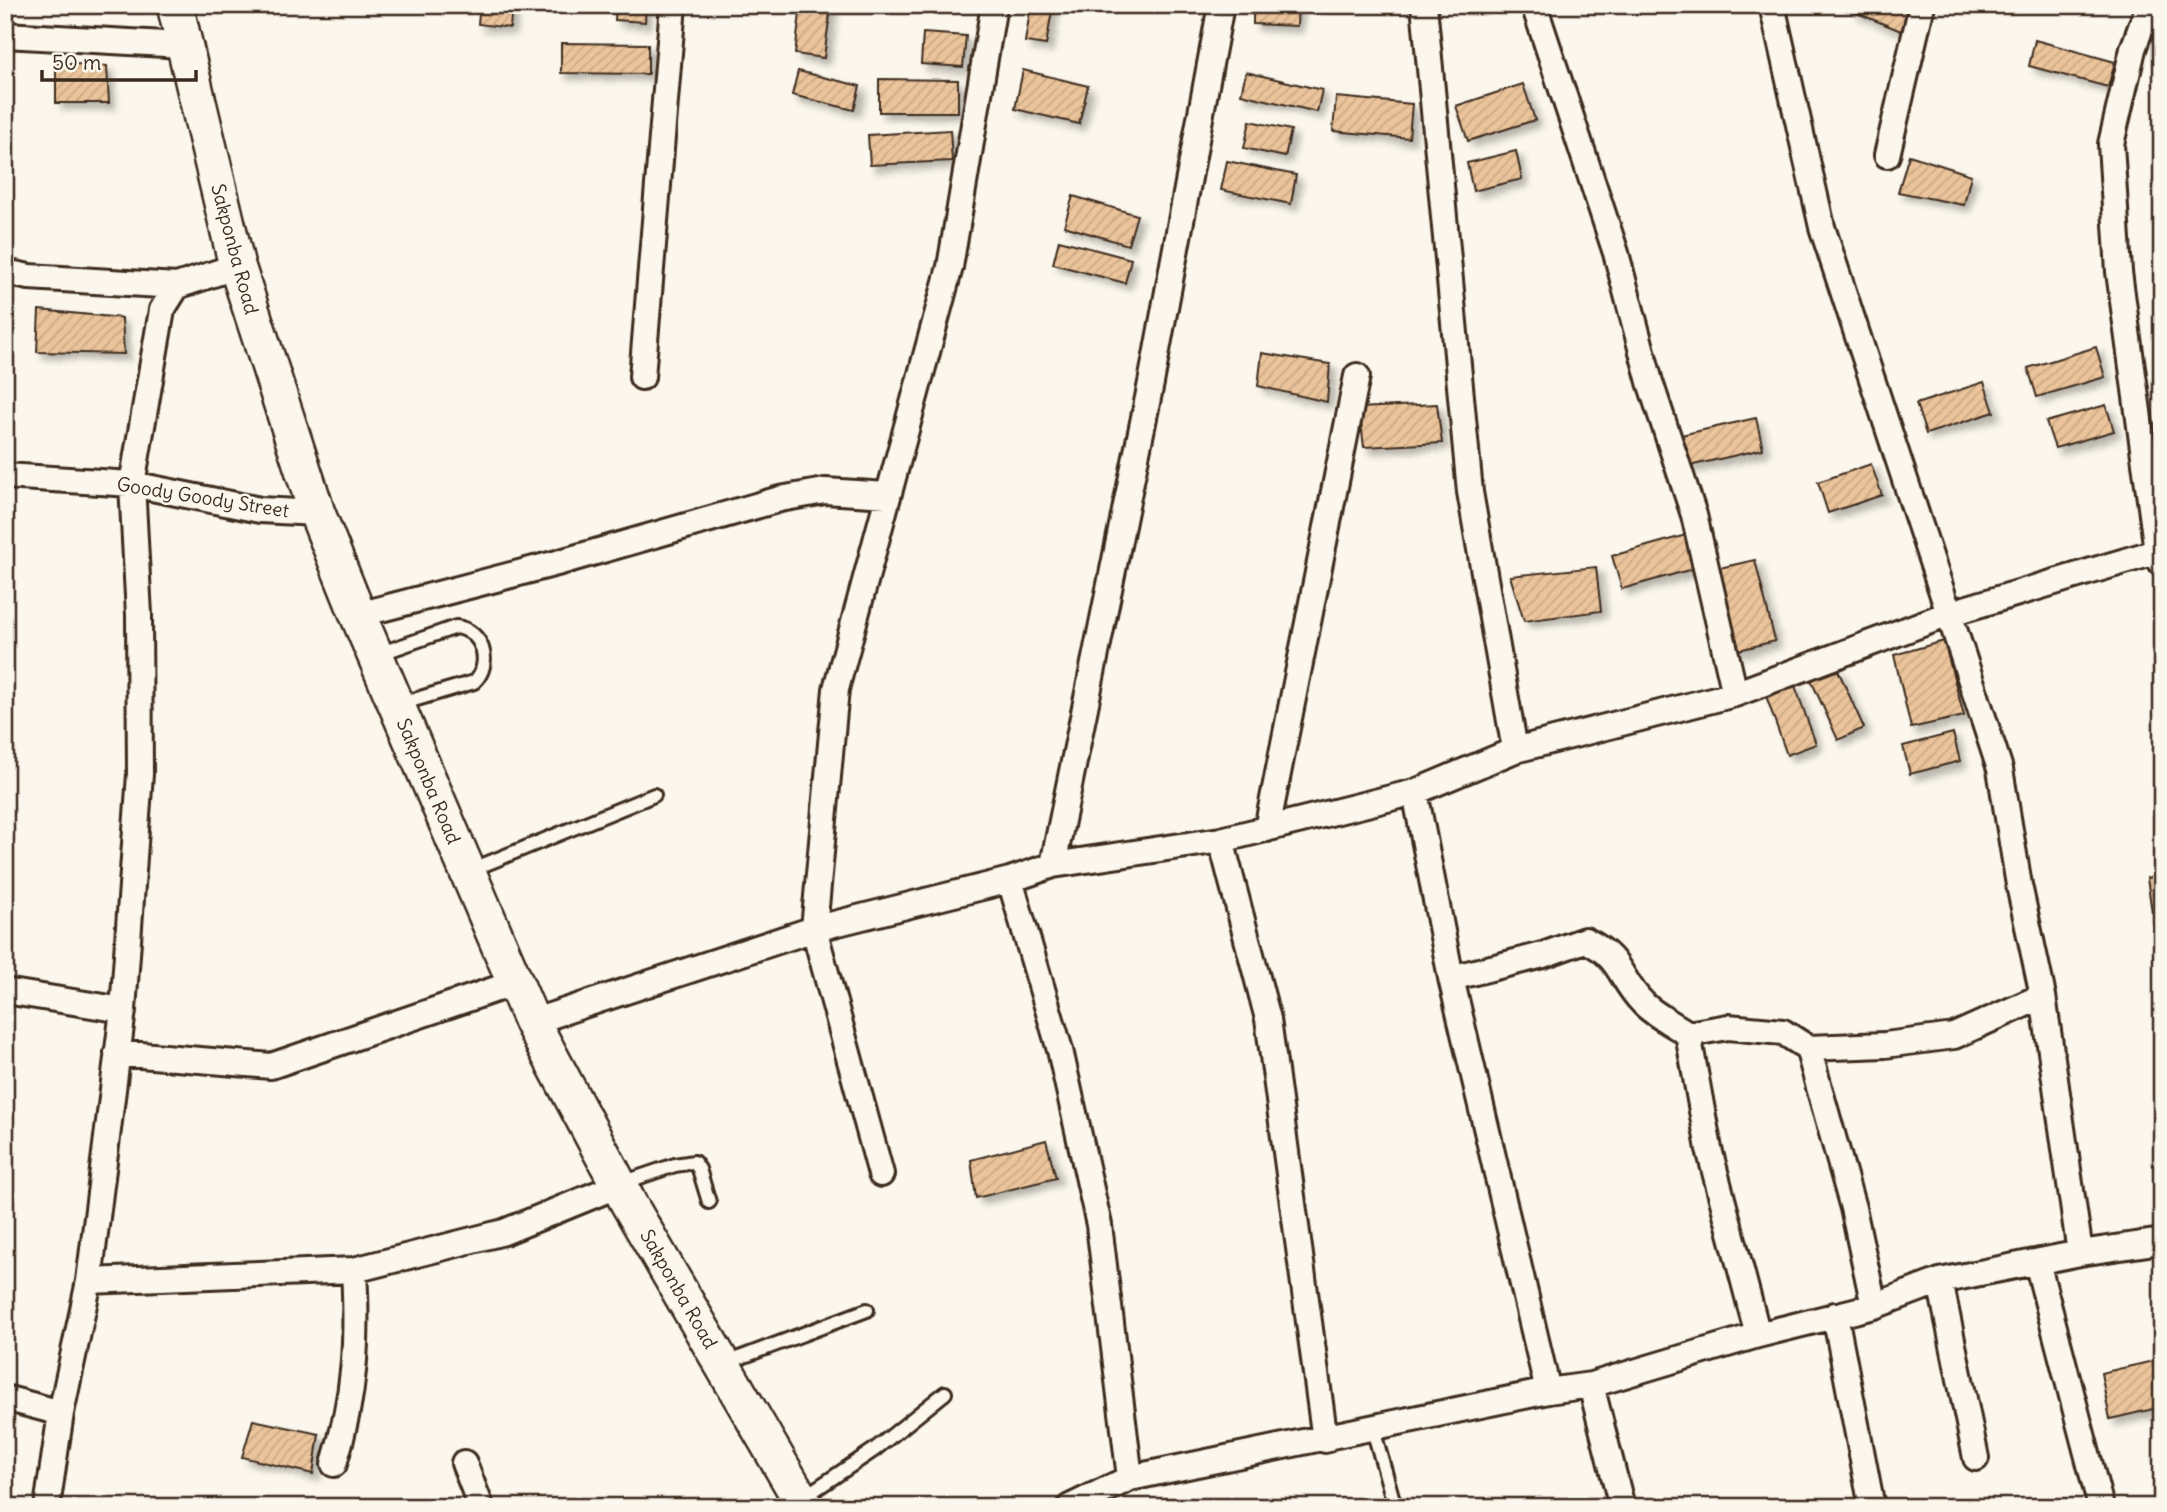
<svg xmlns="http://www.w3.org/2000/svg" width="2167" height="1512" viewBox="0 0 2167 1512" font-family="Delius,sans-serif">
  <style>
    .building { fill: url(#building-hatch); stroke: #3b2a1e; stroke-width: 2; filter: url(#shadow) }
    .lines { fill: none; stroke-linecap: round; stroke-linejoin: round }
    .lane-casing { stroke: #3b2a1e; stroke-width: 18 }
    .street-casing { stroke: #3b2a1e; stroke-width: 30 }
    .secondary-casing { stroke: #3b2a1e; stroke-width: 40 }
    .lane { stroke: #fbf7ec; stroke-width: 12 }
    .street { stroke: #fbf7ec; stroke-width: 24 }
    .secondary { stroke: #fbf7ec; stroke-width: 35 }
    .labels { text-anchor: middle; stroke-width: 5; stroke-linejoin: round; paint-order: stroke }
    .street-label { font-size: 19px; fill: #3b2a1e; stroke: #fbf7ec }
  </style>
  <defs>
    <pattern id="building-hatch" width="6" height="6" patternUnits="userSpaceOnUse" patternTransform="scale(1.75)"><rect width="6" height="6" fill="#ebc49b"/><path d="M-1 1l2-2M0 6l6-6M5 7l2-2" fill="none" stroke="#caa985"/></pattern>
    <filter id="shadow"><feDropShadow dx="6" dy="6" stdDeviation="3.5" flood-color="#0004"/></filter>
  </defs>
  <rect width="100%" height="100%" fill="#fbf7ec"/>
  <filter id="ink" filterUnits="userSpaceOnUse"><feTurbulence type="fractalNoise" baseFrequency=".0143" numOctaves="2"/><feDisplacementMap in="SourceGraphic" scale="14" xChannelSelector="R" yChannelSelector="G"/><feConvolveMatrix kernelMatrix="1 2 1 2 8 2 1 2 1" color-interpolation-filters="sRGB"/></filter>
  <g filter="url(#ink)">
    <!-- building -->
    <path class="building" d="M480 5H512L510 28 478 24Z
      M616 5H646L645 22 615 20Z
      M801 5H831L824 58 795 54Z
      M1031 5H1053L1046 45 1025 42Z
      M1253 5H1298L1297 26 1253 24Z
      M1855 5H1911L1901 31 1852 11Z
      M923 33 966 36 963 67 921 64Z
      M2035 40 2115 62 2108 87 2029 66Z
      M561 43 648 44V74L561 73Z
      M56 63 107 66 109 103H56Z
      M1023 70 1088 86 1079 124 1015 109Z
      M798 71 860 86 854 110 792 95Z
      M1246 72 1322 90 1317 112 1241 94Z
      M879 79 958 80V112H879Z
      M1523 84 1535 120 1468 141 1456 106Z
      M1336 97 1412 104 1409 138 1333 131Z
      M1250 121 1291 130 1285 157 1244 148Z
      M950 130 952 161 870 165 868 135Z
      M1516 151 1522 179 1473 191 1467 163Z
      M1909 155 1971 175 1964 205 1898 192Z
      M1227 161 1296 175 1291 204 1221 190Z
      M1073 196 1137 215 1128 245 1064 226Z
      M1059 240 1131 259 1125 283 1053 264Z
      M39 310 122 318 124 354 37 352Z
      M2096 347 2105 377 2037 397 2028 368Z
      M1262 353 1330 364 1327 402 1258 386Z
      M1984 382 1994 412 1926 434 1916 404Z
      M1437 404 1442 443 1364 447 1359 408Z
      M2106 405 2114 431 2055 448 2046 422Z
      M1756 418 1763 449 1689 466 1681 435Z
      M1871 464 1882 495 1828 513 1818 482Z
      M1686 535 1696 568 1622 589 1612 556Z
      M1755 560 1775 641 1735 651 1715 569Z
      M1596 567 1601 611 1524 621 1510 576Z
      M1944 641 1964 716 1911 728 1894 655Z
      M1837 668 1864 728 1838 740 1811 680Z
      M1794 683 1816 744 1787 755 1765 693Z
      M1953 733 1960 761 1910 774 1903 746Z
      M2162 876V910L2152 912 2147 878Z
      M1046 1140 1056 1178 976 1198 971 1160Z
      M2162 1359V1407L2110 1419 2101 1373Z
      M253 1420 319 1434 313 1474 242 1457Z"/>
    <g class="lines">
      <!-- lane casing -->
      <g class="lane-casing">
        <path id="lane" d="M376 655 456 627C483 630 493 664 474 682L400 704
          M471 870 654 795
          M622 1183 675 1165 694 1162 699 1169 709 1202
          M726 1363 867 1310
          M1373 1429 1395 1507
          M801 1499 874 1450 945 1393"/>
      </g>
      <!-- street casing -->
      <g class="street-casing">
        <path id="street" d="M1424 5 1470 492 1515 750
          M1534 5 1616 253 1650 382 1694 515 1735 694
          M1772 5 1822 227 2000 769 2019 885 2043 996 2080 1253
          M2149 5 2133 49 2111 144 2119 272 2157 551 2162 564
          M5 35 183 45
          M1887 155 1922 5
          M5 272 29 277 177 286
          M642 377 673 5
          M5 476 132 484 260 510 317 513
          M358 615 557 563 780 499 825 491 887 495
          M1415 792 1451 978 1548 1391
          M1267 829 1357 376
          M1221 840 1268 1019 1325 1440
          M1053 865 1151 383 1221 5
          M1010 880 1060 1050 1099 1225 1130 1478
          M1451 978 1543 955 1585 940C1623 958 1618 978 1643 1003 1654 1015 1674 1024 1688 1034L1728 1027 1783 1032 1808 1048 1885 1045 1954 1036 2043 996
          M5 991 123 1010
          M532 1022 814 929 1010 880 1053 865 1221 840 1415 792 1515 750 1735 694 1951 613 2162 550
          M1688 1034 1709 1149 1758 1335
          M1808 1048 1853 1208 1874 1306
          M117 1053 271 1066 514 983
          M881 1174 814 929 836 689 950 267 994 5
          M2037 1262 2101 1507
          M89 1281 354 1270 504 1232 619 1185
          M1940 1281 1976 1458
          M1835 1315 1872 1507
          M1591 1385 1622 1507
          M5 1398 61 1413
          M464 1463 481 1507
          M334 1464C355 1394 358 1342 354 1270
          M47 1507 61 1413 89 1281 123 1010 140 774 139 615 132 484 162 310 177 286 237 266
          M1070 1507 1130 1478 1548 1391 1591 1385 1758 1335 1874 1306 1940 1281 2080 1253 2162 1241"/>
      </g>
      <!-- secondary casing -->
      <g class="secondary-casing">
        <path id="secondary" d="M175 5 237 266 317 513 358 615 532 1022 629 1204 805 1507"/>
      </g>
      <!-- lane -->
      <use href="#lane" class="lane"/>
      <!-- street -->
      <use href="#street" class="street"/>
      <!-- secondary -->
      <use href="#secondary" class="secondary"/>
    </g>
  </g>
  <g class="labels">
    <!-- street labels -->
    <g class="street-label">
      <text transform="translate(235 249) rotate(75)" y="7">Sakponba Road</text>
      <text transform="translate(203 497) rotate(9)" y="7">Goody Goody Street</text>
      <text transform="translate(429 781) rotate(67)" y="7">Sakponba Road</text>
      <text transform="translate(679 1289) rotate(60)" y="7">Sakponba Road</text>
    </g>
  </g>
  <!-- margin -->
  <rect width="2167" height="1512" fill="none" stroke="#fbf7ec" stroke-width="28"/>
  <rect x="14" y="14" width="2139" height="1484" fill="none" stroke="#3b2a1e" stroke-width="2.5" filter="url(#ink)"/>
  <!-- scale -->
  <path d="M42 70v10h154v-10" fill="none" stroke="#3b2a1e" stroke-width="3.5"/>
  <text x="52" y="70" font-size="21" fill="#3b2a1e" stroke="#fbf7ec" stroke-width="5" paint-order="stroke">50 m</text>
</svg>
